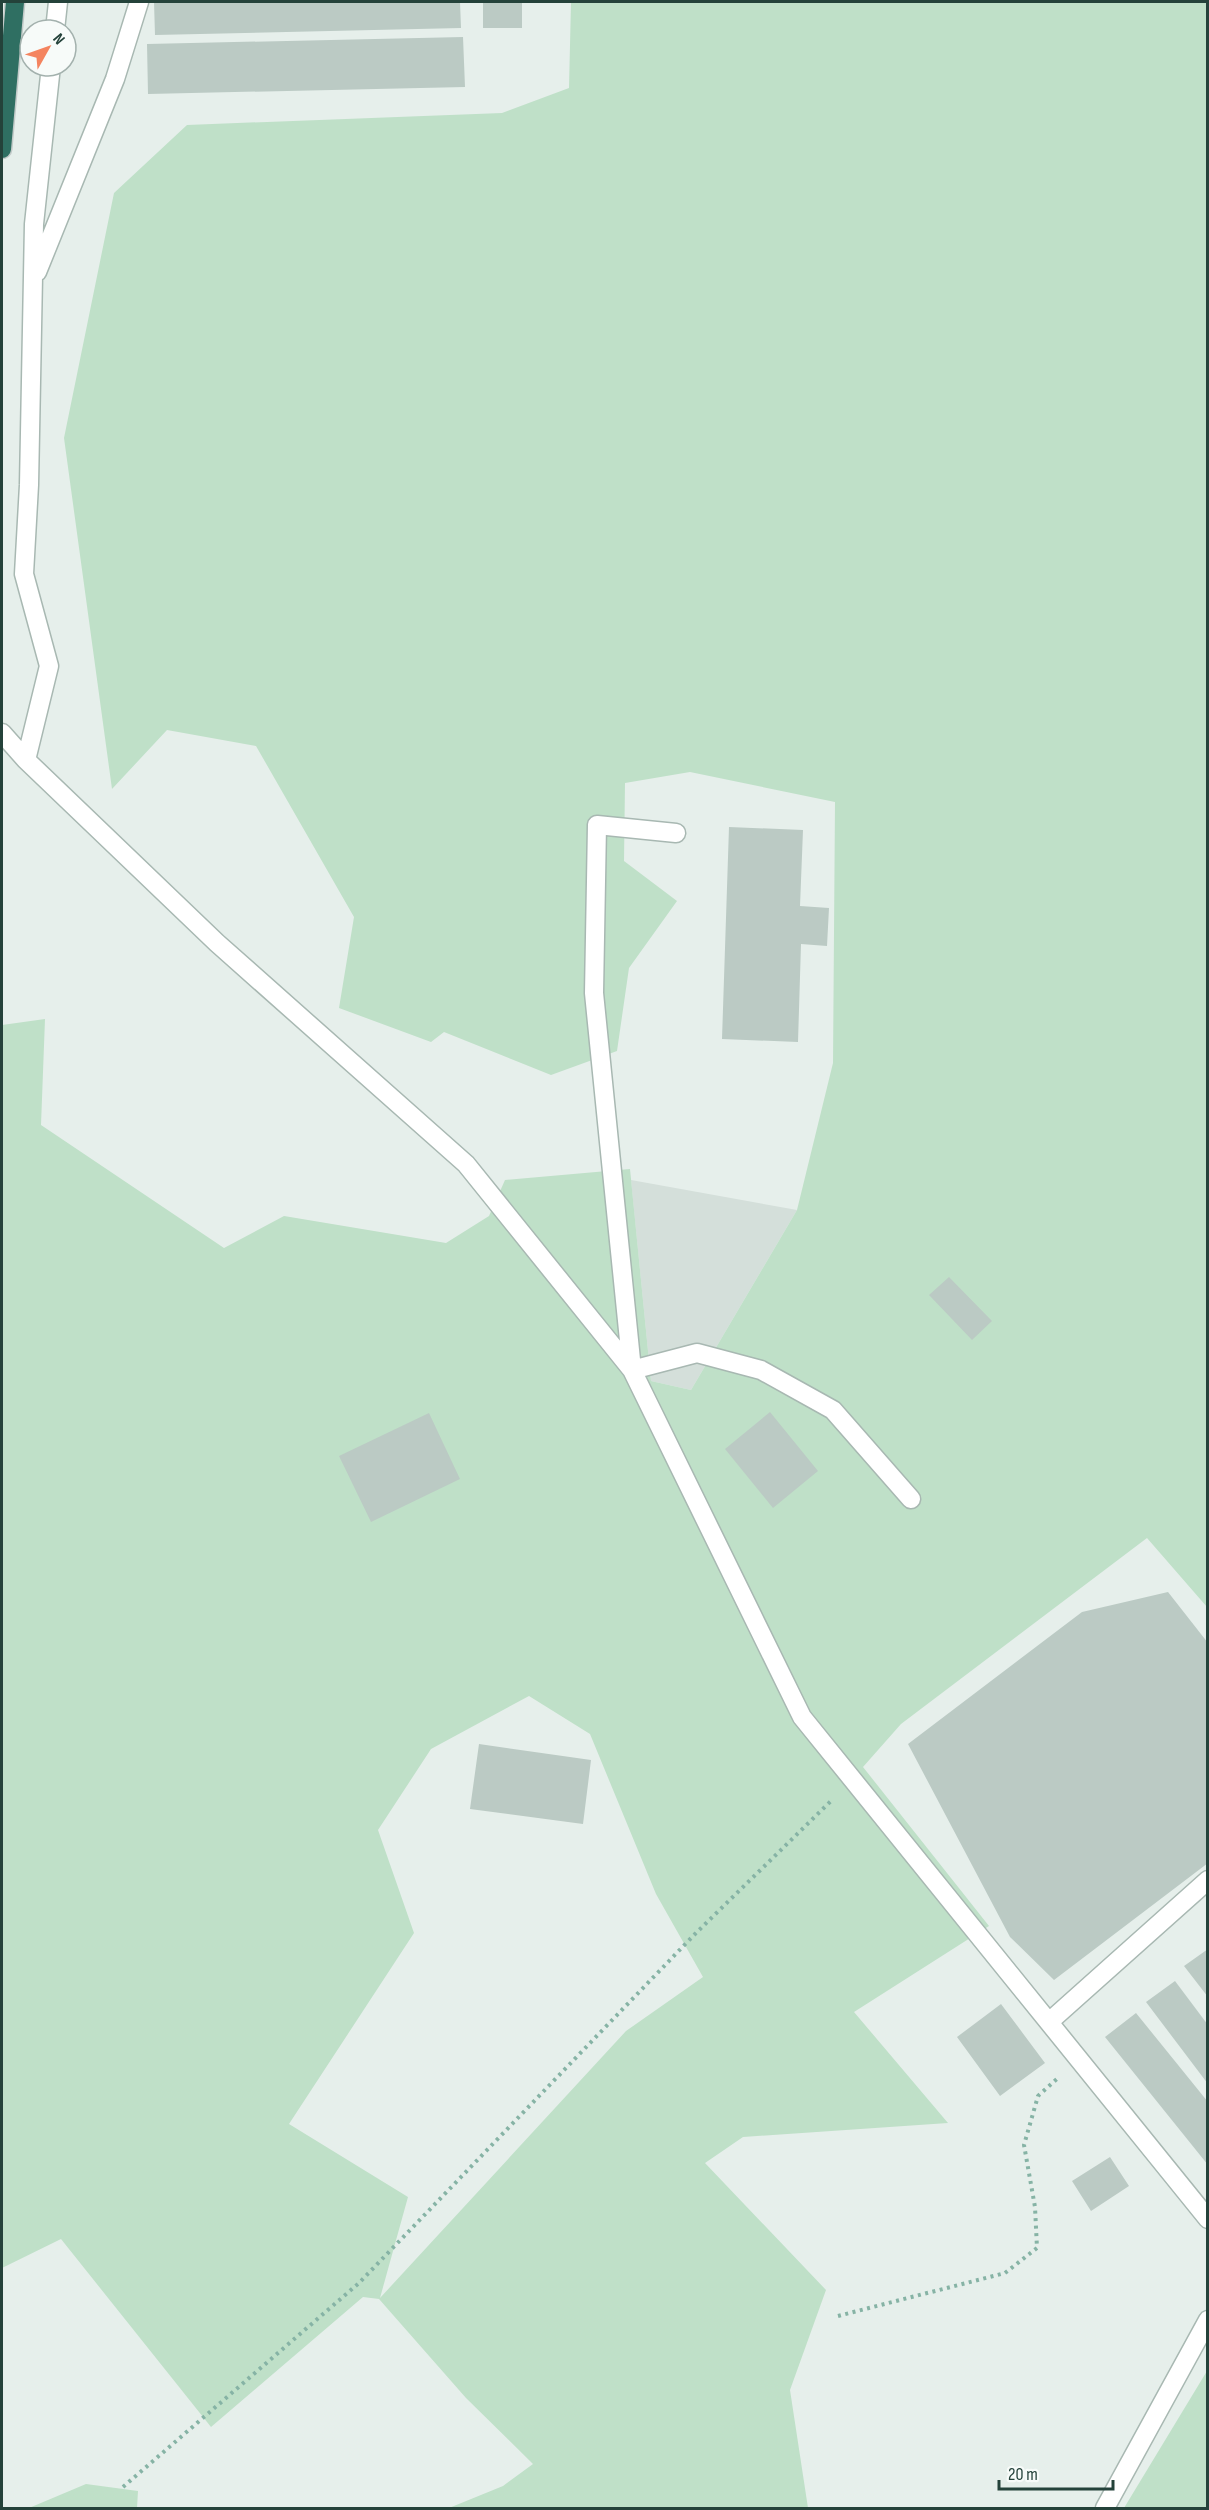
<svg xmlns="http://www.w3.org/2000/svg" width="1209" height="2510" viewBox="0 0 1209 2510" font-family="'Sofia Sans Condensed',sans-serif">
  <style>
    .built { fill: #d4dfda }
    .green { fill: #bfe0c8; fill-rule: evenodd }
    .building { fill: #bbcac4 }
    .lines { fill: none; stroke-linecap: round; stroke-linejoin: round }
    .minor-casing { stroke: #a8b8b2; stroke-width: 21 }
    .highway-casing { stroke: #c2cac8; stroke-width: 21 }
    .path { stroke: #86b3a5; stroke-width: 4; stroke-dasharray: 3 4.5; stroke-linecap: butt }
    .minor { stroke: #fff; stroke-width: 18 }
    .highway { stroke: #2f6f62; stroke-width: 18 }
  </style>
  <rect width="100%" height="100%" fill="#e6efeb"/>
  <!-- built -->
  <path class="built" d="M631 1180 797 1210 691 1390 651 1381Z"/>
  <!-- green -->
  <path class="green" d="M571 2H1207V1607L1147 1538 901 1724 863 1767 989 1926 854 2012 948 2123 743 2137 705 2163 826 2290 790 2390 808 2508H449L503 2486 533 2464 466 2398 379 2299 363 2297 211 2427 61 2239 2 2268V1025L45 1019 41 1125 224 1248 284 1216 446 1243 489 1216 505 1180 630 1169 651 1381 691 1390 797 1210 833 1063 835 802 690 772 625 783 624 861 677 901 629 968 617 1051 551 1075 444 1032 431 1042 339 1008 354 917 256 746 167 730 112 789 64 438 114 193 187 125 502 113 569 88ZM529 1696 590 1734 656 1894 703 1977 626 2031 380 2298 408 2197 289 2124 414 1933 378 1830 431 1749Z
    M1207 2371V2508H1124Z
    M86 2484 138 2491 137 2508H29Z"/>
  <!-- building -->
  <path class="building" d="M154 2H460L461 28 155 35Z
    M483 2H522V28H483Z
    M463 37 465 87 148 94 147 44Z
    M729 827 803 830 800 906 829 908 827 946 801 944 798 1042 722 1039Z
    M949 1277 992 1321 972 1340 929 1295Z
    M770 1412 818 1471 773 1508 725 1449Z
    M429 1413 460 1479 371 1522 339 1456Z
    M1168 1592 1208 1643V1863L1054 1980 1010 1937 908 1744 1082 1612Z
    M479 1744 591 1760 583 1824 470 1809Z
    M1208 1949V1997L1184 1966Z
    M1175 1981 1208 2025V2084L1146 2002Z
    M1001 2004 1045 2063 1000 2096 957 2037Z
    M1136 2013 1208 2102V2165L1105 2037Z
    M1110 2157 1129 2186 1091 2211 1072 2181Z"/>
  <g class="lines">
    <!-- minor casing -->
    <g class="minor-casing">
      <path id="minor" d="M55 30 58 2
        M51 66 34 224 29 485 24 574 49 666 26 760 217 943 466 1164 632 1370 802 1717 1208 2219
        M37 272 115 79 139 2
        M2 733 26 760
        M676 833 597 825 594 993 632 1370 697 1353 761 1370 833 1410 911 1499
        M1049 2022 1208 1880
        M1105 2508 1208 2320"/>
    </g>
    <!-- highway casing -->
    <g class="highway-casing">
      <path id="highway" d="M2 149 15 2"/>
    </g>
    <!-- path -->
    <path class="path" d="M838 2316 1005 2273 1037 2248 1035 2207 1024 2145 1038 2096 1058 2078
      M123 2487 359 2283 695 1934 833 1799"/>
    <!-- minor -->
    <use href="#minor" class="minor"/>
    <!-- highway -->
    <use href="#highway" class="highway"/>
  </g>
  <!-- border -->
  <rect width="1209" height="2510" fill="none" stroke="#24423a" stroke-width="6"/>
  <!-- north arrow -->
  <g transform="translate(48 48) rotate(50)"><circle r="28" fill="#f7fbf9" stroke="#a3b1ad" stroke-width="1.5"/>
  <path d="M0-4.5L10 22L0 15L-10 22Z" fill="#f4845f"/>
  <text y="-9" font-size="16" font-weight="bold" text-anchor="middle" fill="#24423a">N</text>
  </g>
  <!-- scale -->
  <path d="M999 2480v9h114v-9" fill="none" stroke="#24423a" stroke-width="3"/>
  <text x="1008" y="2480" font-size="18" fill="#24423a" stroke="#f7fbf9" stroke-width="4.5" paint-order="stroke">20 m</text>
</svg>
